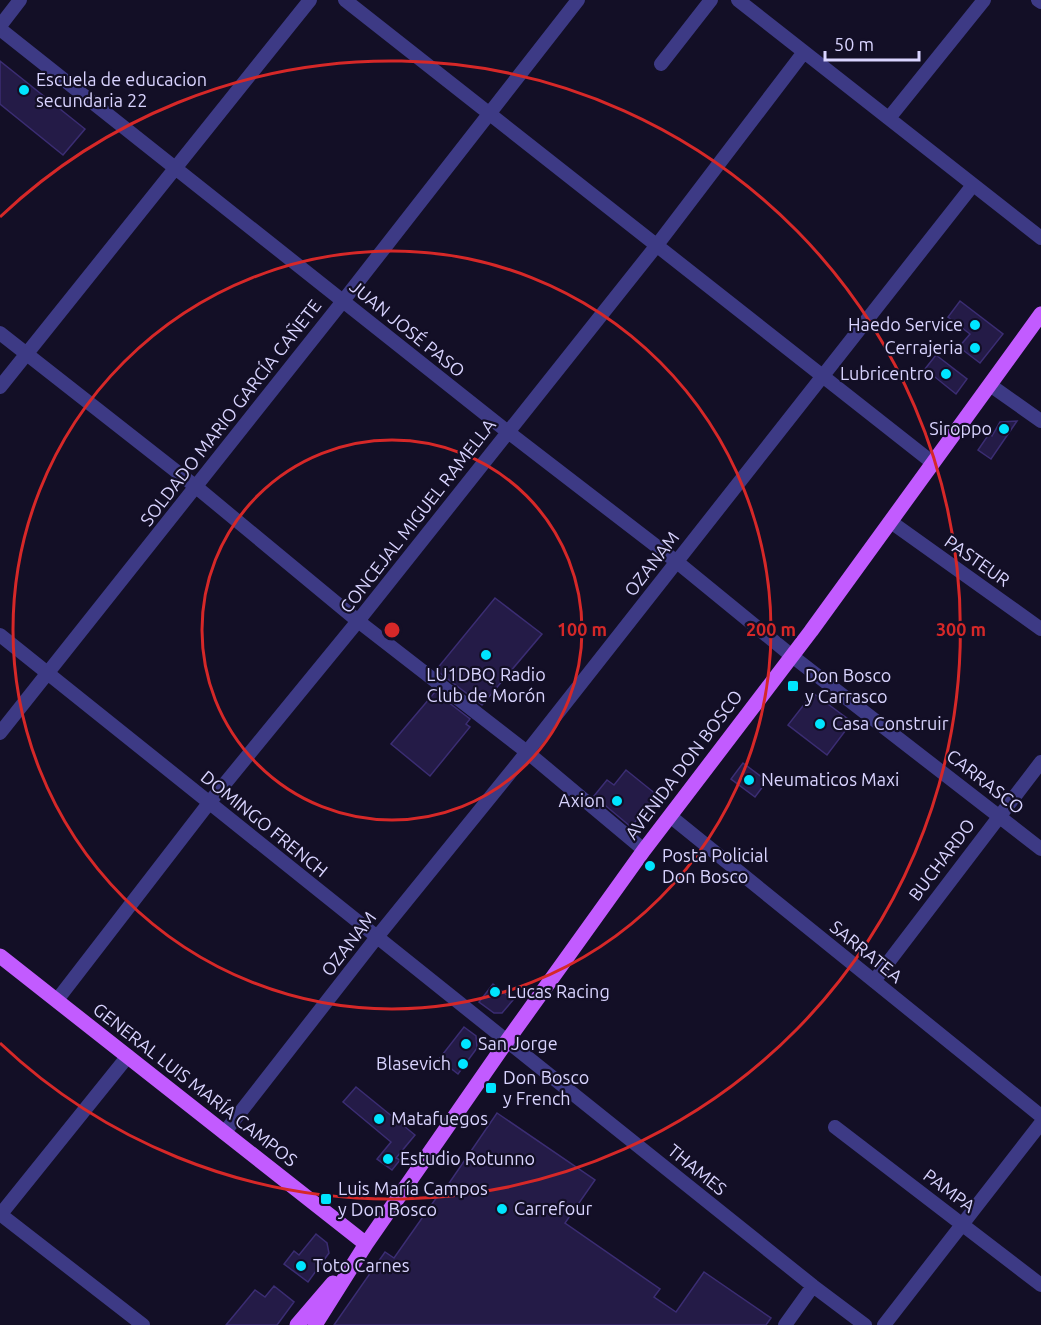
<svg xmlns="http://www.w3.org/2000/svg" width="1041" height="1325" viewBox="0 0 1041 1325" font-family="Ubuntu,sans-serif">
  <style>
    .building { fill: #241b47; stroke: #3b2d73; stroke-width: 1.5 }
    .lines { fill: none; stroke-linecap: round; stroke-linejoin: round }
    .minor { stroke: #3d3a85; stroke-width: 14 }
    .major { stroke: #c25bff; stroke-width: 15 }
    .ring { fill: none; stroke: #d62828; stroke-width: 3 }
    .poi-dot { fill: #00e5ff; stroke: #130f26; stroke-width: 2 }
    .labels { text-anchor: middle; stroke-width: 4.5; stroke-linejoin: round; paint-order: stroke }
    .poi-label { font-size: 18px; fill: #d9d4ff; stroke: #130f26; text-anchor: start }
    .street-label { font-size: 18px; fill: #d9d4ff; stroke: #130f26 }
    .centre { fill: #d62828; stroke: #130f26; stroke-width: 3 }
    .ring-label { font-size: 18px; text-anchor: middle; font-weight: bold; fill: #d62828; stroke: #130f26; stroke-width: 4.5; stroke-linejoin: round; paint-order: stroke }
  </style>
  <rect width="100%" height="100%" fill="#130f26"/>
  <!-- building -->
  <path class="building" d="M0 61 85 129 63 155 0 104Z
    M960 301 1003 334 980 363 959 347 970 334 948 317Z
    M936 355 967 379 956 394 925 369Z
    M1017 421 991 459 978 450 989 434 992 436 1000 422Z
    M495 598 542 634 482 705 436 670Z
    M435 692 470 719 466 724 470 727 430 776 391 744Z
    M813 693 852 722 827 755 788 725Z
    M743 763 767 781 755 797 731 779Z
    M626 770 657 795 631 827 594 796 607 780 614 785Z
    M493 984 513 1000 502 1013H494L479 1002Z
    M464 1027 476 1036 477 1048 458 1074 439 1059Z
    M356 1087 415 1135 396 1158 400 1160 392 1170 377 1159 391 1142 343 1102Z
    M497 1113 595 1180 565 1223 660 1289 654 1297 676 1312 704 1272 771 1318 766 1325H334L385 1252 394 1258 439 1194 441 1195Z
    M316 1234 327 1243 329 1253 308 1282 284 1264 294 1251 299 1255Z
    M274 1286 294 1302 277 1325H226L255 1290 265 1297Z"/>
  <g class="lines">
    <!-- minor -->
    <path class="minor" d="M345 0 933 463
      M738 0 1041 238
      M1038 0 1041 2
      M0 26 20 0
      M0 29 508 432 677 562 792 656 1041 849
      M661 64 711 0
      M889 118 984 0
      M0 333 195 486 358 621 527 752 644 850
      M990 385 1041 421
      M0 387 310 0
      M891 522 1041 629
      M0 635 813 1286 865 1325
      M0 733 343 301 578 0
      M670 816 1041 1116
      M874 981 1041 762
      M57 1000 209 803 358 621 657 245 804 52
      M835 1127 1041 1285
      M224 1133 377 937 527 752 973 185
      M0 1214 143 1325
      M0 1215 128 1056
      M785 1325 813 1286
      M884 1325 1041 1123"/>
    <!-- major -->
    <path class="major" d="M0 956 366 1244
      M297 1325 333 1283
      M315 1325 366 1244 507 1041 644 850 811 631 1041 314"/>
  </g>
  <!-- distance rings -->
  <g class="ring">
    <circle cx="392" cy="630" r="190"/>
    <circle cx="392" cy="630" r="379"/>
    <path d="M0 217A569 569 0 1 1 0 1043"/>
  </g>
  <!-- markers -->
  <g class="poi-dot">
    <circle cx="24" cy="90" r="6"/>
    <circle cx="975" cy="325" r="6"/>
    <circle cx="975" cy="348" r="6"/>
    <circle cx="946" cy="374" r="6"/>
    <circle cx="1004" cy="429" r="6"/>
    <circle cx="486" cy="655" r="6"/>
    <rect x="787" y="680" width="12" height="12" rx="3"/>
    <circle cx="820" cy="724" r="6"/>
    <circle cx="749" cy="780" r="6"/>
    <circle cx="617" cy="801" r="6"/>
    <circle cx="650" cy="866" r="6"/>
    <circle cx="495" cy="992" r="6"/>
    <circle cx="466" cy="1044" r="6"/>
    <circle cx="463" cy="1064" r="6"/>
    <rect x="485" y="1082" width="12" height="12" rx="3"/>
    <circle cx="379" cy="1119" r="6"/>
    <circle cx="388" cy="1159" r="6"/>
    <rect x="320" y="1193" width="12" height="12" rx="3"/>
    <circle cx="502" cy="1209" r="6"/>
    <circle cx="301" cy="1266" r="6"/>
  </g>
  <g class="labels">
    <!-- poi labels -->
    <g class="poi-label">
      <text x="36" y="86">Escuela de educacion<tspan x="36" dy="21">secundaria 22</tspan></text>
      <text x="963" y="331" text-anchor="end">Haedo Service</text>
      <text x="963" y="354" text-anchor="end">Cerrajeria</text>
      <text x="934" y="380" text-anchor="end">Lubricentro</text>
      <text x="992" y="435" text-anchor="end">Siroppo</text>
      <text x="486" y="681" text-anchor="middle">LU1DBQ Radio<tspan x="486" dy="21">Club de Morón</tspan></text>
      <text x="805" y="682">Don Bosco<tspan x="805" dy="21">y Carrasco</tspan></text>
      <text x="832" y="730">Casa Construir</text>
      <text x="761" y="786">Neumaticos Maxi</text>
      <text x="605" y="807" text-anchor="end">Axion</text>
      <text x="662" y="862">Posta Policial<tspan x="662" dy="21">Don Bosco</tspan></text>
      <text x="507" y="998">Lucas Racing</text>
      <text x="478" y="1050">San Jorge</text>
      <text x="451" y="1070" text-anchor="end">Blasevich</text>
      <text x="503" y="1084">Don Bosco<tspan x="503" dy="21">y French</tspan></text>
      <text x="391" y="1125">Matafuegos</text>
      <text x="400" y="1165">Estudio Rotunno</text>
      <text x="338" y="1195">Luis María Campos<tspan x="338" dy="21">y Don Bosco</tspan></text>
      <text x="514" y="1215">Carrefour</text>
      <text x="313" y="1272">Toto Carnes</text>
    </g>
    <!-- street labels -->
    <g class="street-label">
      <text transform="translate(407 329) rotate(39)" y="6">JUAN JOSÉ PASO</text>
      <text transform="translate(231 413) rotate(-52)" y="6">SOLDADO MARIO GARCÍA CAÑETE</text>
      <text transform="translate(418 516) rotate(-52)" y="6">CONCEJAL MIGUEL RAMELLA</text>
      <text transform="translate(977 561) rotate(35)" y="6">PASTEUR</text>
      <text transform="translate(652 564) rotate(-52)" y="6">OZANAM</text>
      <text transform="translate(684 765) rotate(-53)" y="6">AVENIDA DON BOSCO</text>
      <text transform="translate(985 782) rotate(38)" y="6">CARRASCO</text>
      <text transform="translate(264 824) rotate(39)" y="6">DOMINGO FRENCH</text>
      <text transform="translate(942 860) rotate(-53)" y="6">BUCHARDO</text>
      <text transform="translate(349 944) rotate(-52)" y="6">OZANAM</text>
      <text transform="translate(866 952) rotate(39)" y="6">SARRATEA</text>
      <text transform="translate(195 1085) rotate(38)" y="6">GENERAL LUIS MARÍA CAMPOS</text>
      <text transform="translate(697 1170) rotate(39)" y="6">THAMES</text>
      <text transform="translate(949 1191) rotate(37)" y="6">PAMPA</text>
    </g>
  </g>
  <circle cx="392" cy="630" r="9" class="centre"/>
  <g class="ring-label">
    <text x="582" y="636">100 m</text>
    <text x="771" y="636">200 m</text>
    <text x="961" y="636">300 m</text>
  </g>
  <!-- scale -->
  <path d="M825 51v9h94v-9" fill="none" stroke="#d9d4ff" stroke-width="3"/>
  <text x="834" y="51" font-size="18" fill="#d9d4ff" stroke="#130f26" stroke-width="4.5" paint-order="stroke">50 m</text>
</svg>
